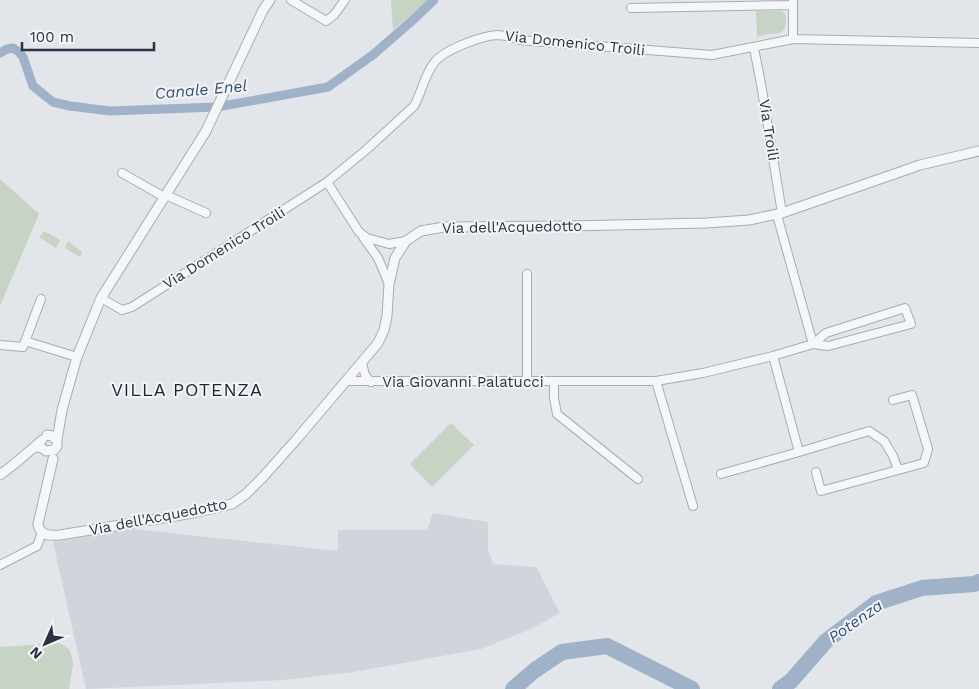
<svg xmlns="http://www.w3.org/2000/svg" width="979" height="689" viewBox="0 0 979 689" font-family="'Work Sans',sans-serif">
  <style>
    .built { fill: #d0d4db }
    .green { fill: #c7d3c4 }
    .lines { fill: none; stroke-linecap: round; stroke-linejoin: round }
    .canal { stroke: #9fb2c7; stroke-width: 9 }
    .river { stroke: #9fb2c7; stroke-width: 16 }
    .minor-casing { stroke: #a7acb4; stroke-width: 10 }
    .tertiary-casing { stroke: #a7acb4; stroke-width: 11 }
    .minor { stroke: #f5f6f8; stroke-width: 8 }
    .tertiary { stroke: #f5f6f8; stroke-width: 9 }
    .labels { text-anchor: middle; stroke-width: 4; stroke-linejoin: round; paint-order: stroke }
    .street-label { font-size: 15px; fill: #2b3241; stroke: #f2f4f7 }
    .water-label { font-size: 16px; font-style: italic; fill: #375072; stroke: #f2f4f7 }
    .quarter-label { font-size: 18px; letter-spacing: 1px; fill: #1d2331; stroke: #f2f4f7 }
  </style>
  <rect width="100%" height="100%" fill="#e2e5ea"/>
  <!-- built -->
  <path class="built" d="M433 513 488 522V550L493 564 536 567 560 613 531 629 481 649 353 672 284 680 86 689 53 542 133 529 338 551V530H427Z"/>
  <!-- green -->
  <path class="green" d="M391 0H429L393 30Z
    M756 11H782L786 15 785 29 780 33 768 34 757 37Z
    M0 179 39 214 0 306Z
    M44 231 60 240 56 248 39 237Z
    M68 241 82 252 80 257 65 248Z
    M451 423 474 445 432 487 410 464Z
    M60 643 70 650 73 664 69 689H0V647Z"/>
  <g class="lines">
    <!-- canal -->
    <path class="canal" d="M0 53 7 49 13 48 19 52 23 57 33 86 53 102 70 106 110 111 217 107 328 87 374 54 414 19 434 0"/>
    <!-- river -->
    <path class="river" d="M513 689 535 670 562 652 607 646 692 689
      M780 689 791 681 826 641 876 603 922 588 974 584 979 582"/>
    <!-- minor casing -->
    <g class="minor-casing">
      <path id="minor" d="M291 0 326 21 334 15 345 0
        M631 8 793 5
        M793 39V1
        M754 48 761 84 782 213
        M122 173 164 197
        M327 182 359 232 367 238 389 244 406 241
        M166 195 206 213
        M363 237 378 258 389 284
        M101 298 122 310 132 307 327 182 366 150 414 106C422 92 424 76 434 63 443 50 481 36 497 35 505 35 513 38 520 40L712 55 793 39 979 43
        M905 308 911 324 828 346 813 344 826 333Z
        M25 341 77 357
        M0 345 23 347 41 299
        M773 356 799 452
        M362 363 365 375 371 382
        M346 381H656L703 373 773 356 813 344 777 215
        M527 381V274
        M554 381V398L557 414 638 479
        M656 381 693 506
        M816 472 821 491 924 463 928 449 912 395 893 400
        M721 474 799 452 869 431 884 441 893 456 898 470
        M0 565 37 546 42 533"/>
    </g>
    <!-- tertiary casing -->
    <g class="tertiary-casing">
      <path id="tertiary" d="M42 440 32 449C38 446 41 447 46 451L54 450 57 446V440L52 436 47 435
        M57 440 62 410 77 357 101 298 206 131 263 10 270 0
        M53 459 38 524C40 536 50 536 60 535L193 513 232 504 246 494 263 477 296 440 378 343 384 330 387 316 389 284 395 258 406 241 421 231 444 227 569 226 706 223 749 220 782 213 920 165 979 151
        M0 475 13 465 32 449"/>
    </g>
    <!-- minor -->
    <use href="#minor" class="minor"/>
    <!-- tertiary -->
    <use href="#tertiary" class="tertiary"/>
  </g>
  <g class="labels">
    <!-- street labels -->
    <g class="street-label">
      <text transform="translate(575 43) rotate(6)" y="5">Via Domenico Troili</text>
      <text transform="translate(769 130) rotate(81)" y="5">Via Troili</text>
      <text transform="translate(512 227) rotate(-1)" y="5">Via dell'Acquedotto</text>
      <text transform="translate(224 248) rotate(-32)" y="5">Via Domenico Troili</text>
      <text x="463" y="387">Via Giovanni Palatucci</text>
      <text transform="translate(158 517) rotate(-11)" y="5">Via dell'Acquedotto</text>
    </g>
    <!-- water labels -->
    <g class="water-label">
      <text transform="translate(201 89) rotate(-5)" y="6">Canale Enel</text>
      <text transform="translate(855 621) rotate(-35)" y="6">Potenza</text>
    </g>
    <!-- quarter labels -->
    <g class="quarter-label">
      <text x="187" y="396">VILLA POTENZA</text>
    </g>
  </g>
  <!-- north arrow -->
  <g transform="translate(45 644) rotate(225)" stroke="#f2f4f7" stroke-width="4" paint-order="stroke">
  <path d="M0-4L9 19L0 12L-9 19Z" fill="#2b3241"/>
  <text y="-8" font-size="14" font-weight="bold" text-anchor="middle" fill="#2b3241">N</text>
  </g>
  <!-- scale -->
  <path d="M22 42v8h132v-8" fill="none" stroke="#2b3241" stroke-width="2.5"/>
  <text x="30" y="42" font-size="15" fill="#2b3241" stroke="#f2f4f7" stroke-width="4" paint-order="stroke">100 m</text>
</svg>
